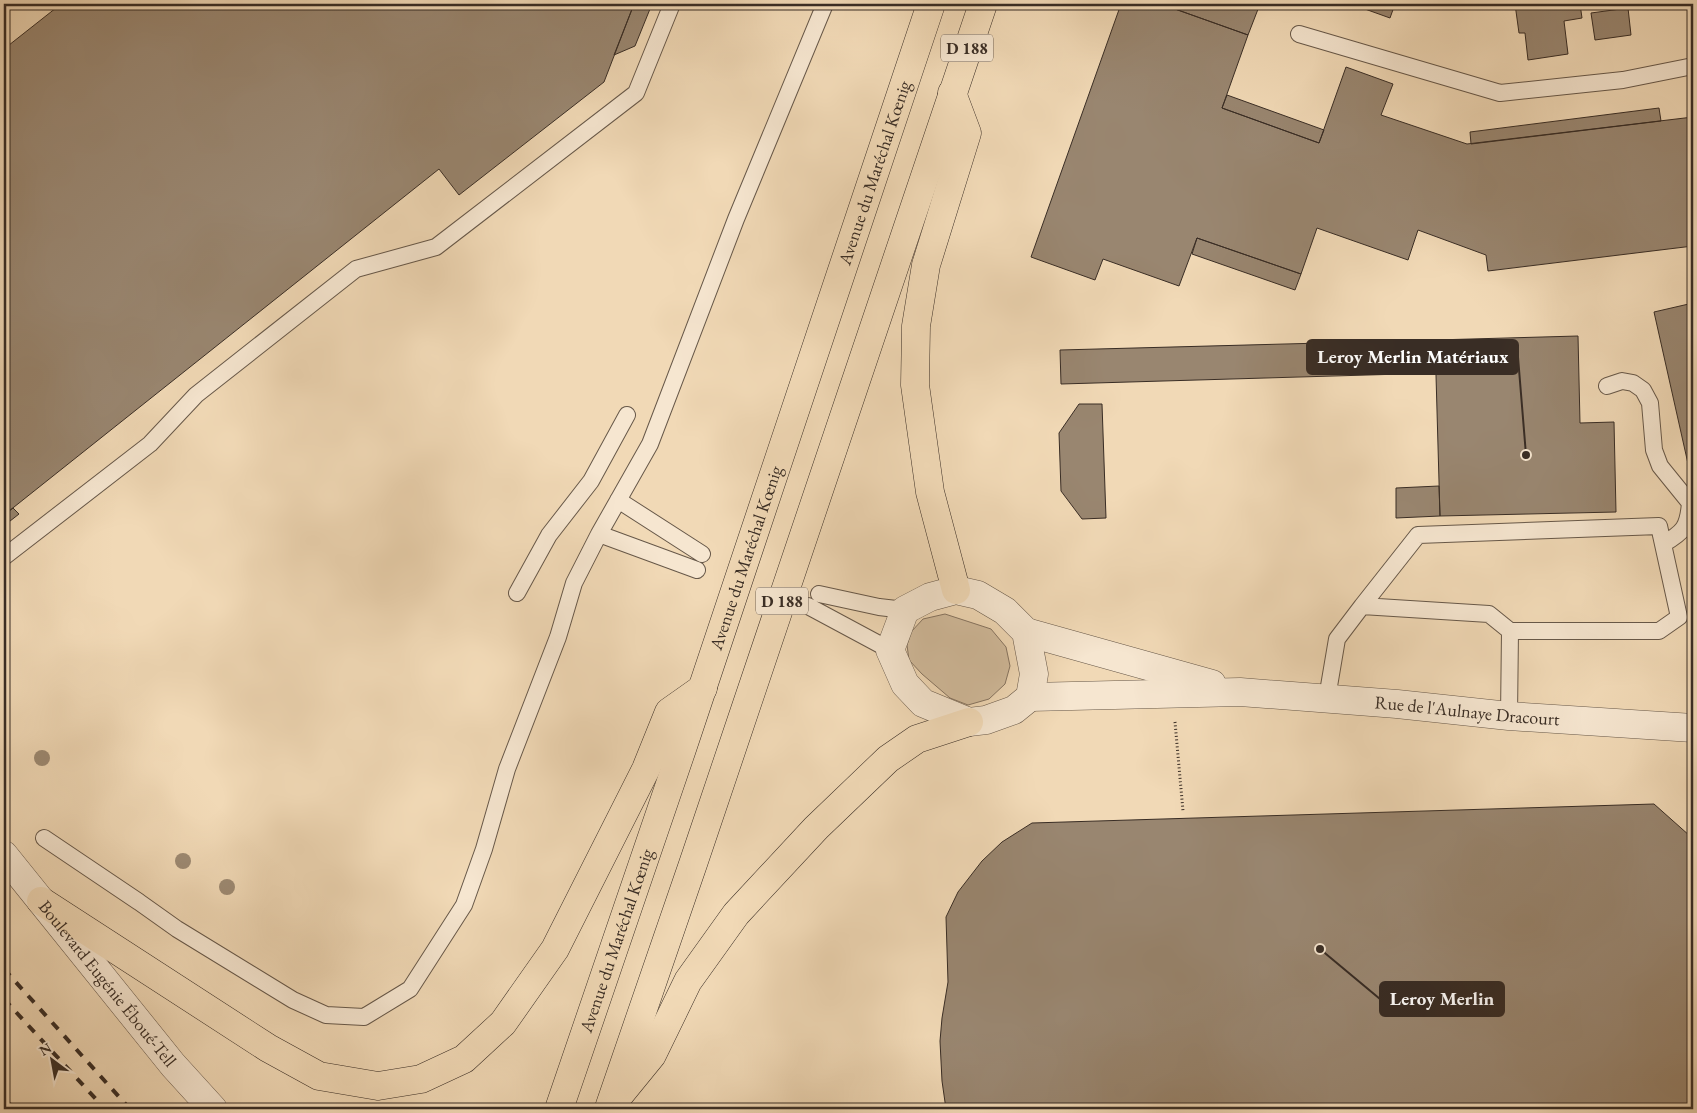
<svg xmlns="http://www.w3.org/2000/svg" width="1697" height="1113" viewBox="0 0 1697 1113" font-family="'EB Garamond',serif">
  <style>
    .green { fill: #d2bc9d; stroke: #867461 }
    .building { fill: #998670; stroke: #392d25 }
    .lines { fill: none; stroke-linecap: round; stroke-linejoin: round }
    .service-casing { stroke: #675849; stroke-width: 18 }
    .minor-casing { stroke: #675849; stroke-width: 29 }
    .primary-casing { stroke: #392d25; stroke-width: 29 }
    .path { stroke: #392d25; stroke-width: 3; stroke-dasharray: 1 2.5; stroke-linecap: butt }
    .service { stroke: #f6e6d0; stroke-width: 16 }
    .minor { stroke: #f6e6d0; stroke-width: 28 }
    .primary { stroke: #f1d9b6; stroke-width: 28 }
    .rail { stroke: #392d25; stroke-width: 4; stroke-dasharray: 9 9; stroke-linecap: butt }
    .tree { fill: #9d8a73 }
    .labels { text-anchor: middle; stroke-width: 4; stroke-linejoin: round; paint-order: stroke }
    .shield { fill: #f6e6d0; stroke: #726458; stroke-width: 1 }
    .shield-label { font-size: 16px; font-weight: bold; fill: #392d25 }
    .street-label { font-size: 18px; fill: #392d25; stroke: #f6e6d0 }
    .leader { fill: none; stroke: #392d25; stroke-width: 2 }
    .callout-dot { fill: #392d25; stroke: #f6e6d0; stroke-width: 2 }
    .callout { fill: #392d25; stroke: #392d25; stroke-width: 2 }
    .callout-label { font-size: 19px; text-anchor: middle; font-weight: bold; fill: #fff }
  </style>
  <rect width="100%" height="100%" fill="#f1d9b6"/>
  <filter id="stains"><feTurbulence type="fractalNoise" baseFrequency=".004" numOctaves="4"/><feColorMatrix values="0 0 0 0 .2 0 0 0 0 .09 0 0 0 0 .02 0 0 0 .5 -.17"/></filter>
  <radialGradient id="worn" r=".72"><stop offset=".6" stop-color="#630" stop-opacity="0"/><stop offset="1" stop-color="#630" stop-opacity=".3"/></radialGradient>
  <!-- green -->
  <path class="green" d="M945 614 991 629 1006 647 1010 666 1005 684 989 699 968 705 950 698 922 674 909 660 907 645 911 632 923 619Z"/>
  <!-- building -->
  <path class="building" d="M61 4H634L604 82 459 195 439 169 4 515V49Z
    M634 4H652L635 46 614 55Z
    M1121 4H1161L1248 35 1222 108 1319 143 1346 67 1393 84 1381 115 1467 144 1693 117V246L1488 271 1486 255 1418 230 1408 260 1317 228 1301 274 1197 238 1179 286 1103 259 1095 280 1031 257Z
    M1161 4H1260L1248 35Z
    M1351 4H1395L1390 18Z
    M1515 4H1580L1582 18 1564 21 1568 54 1528 60 1525 33H1519Z
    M1628 8 1631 35 1595 40 1591 13Z
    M1227 95 1324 130 1319 143 1222 108Z
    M1659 108 1661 121 1471 144 1470 132Z
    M1197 238 1301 274 1295 290 1192 254Z
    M1693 303V486L1654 312Z
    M1578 336 1580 423 1614 422 1616 512 1440 516 1435 340Z
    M1435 340 1436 373 1061 384 1060 350Z
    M1079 404H1102L1106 518 1082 519 1061 491 1059 433Z
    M1439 486 1440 516 1396 518V488Z
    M13 508 19 514 5 525 4 515Z
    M1654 804 1690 836 1693 846V1109H946L942 1081 940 1041 942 1018 948 982 946 917 958 892 982 861 1002 842 1032 823Z
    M4 1100 15 1105 14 1109H4Z"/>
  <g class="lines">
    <!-- service casing -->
    <g class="service-casing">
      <path id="service" d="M1299 34 1500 93 1623 80 1693 66
        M1607 386 1622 381 1633 383 1643 390 1650 403 1654 450 1660 466 1690 503C1688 527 1684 532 1663 544
        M618 500 702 554
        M599 534 697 570
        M4 557 150 444 196 395 356 269 436 247 636 93 672 4
        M517 593 549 535 591 481 627 415
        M819 594 879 607 905 610
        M808 606 890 650
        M1362 606 1418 535 1659 526 1679 617 1659 631H1510
        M1327 698 1337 639 1362 606 1489 614 1510 631 1509 716
        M44 838 139 902 177 929 293 1000 326 1015 364 1017 410 989 464 905 484 849 507 769 558 637 574 583 599 534 650 444 736 219 825 4"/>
    </g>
    <!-- minor casing -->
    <g class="minor-casing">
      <g id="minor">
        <path d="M956 590 978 595 1005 611 1026 632 1034 674 1030 697 1014 710 986 720 969 722 923 703 905 684 890 650 905 610 930 597Z"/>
        <path d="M1026 632 1212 684"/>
        <path id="s1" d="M1030 697 1240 692 1397 704 1509 716 1693 728"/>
        <path id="s2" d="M4 855 173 1065 213 1109"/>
      </g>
    </g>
    <!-- primary casing -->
    <g class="primary-casing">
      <g id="primary">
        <path d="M952 93 967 133 926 265 916 326 915 385 930 492 956 590"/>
        <path d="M41 901 268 1048 319 1076 378 1086 421 1079 464 1059 503 1023 555 949 646 769 669 712 703 688"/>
        <path d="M621 1093 652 1055 688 981 736 914 816 828 888 759 917 739 969 722"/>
        <path d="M609 1108 693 864 983 4"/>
        <path id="s3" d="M559 1109 682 749 931 4"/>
      </g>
    </g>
    <!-- path -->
    <path class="path" d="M1175 722 1183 811"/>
    <!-- service -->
    <use href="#service" class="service"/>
    <!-- minor -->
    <use href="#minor" class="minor"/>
    <!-- primary -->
    <use href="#primary" class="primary"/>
    <!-- rail -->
    <path class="rail" d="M4 969 130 1109
      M4 999 105 1109"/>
  </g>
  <!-- trees -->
  <g class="tree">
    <circle cx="42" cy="758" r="8"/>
    <circle cx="183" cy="861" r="8"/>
    <circle cx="227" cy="887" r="8"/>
  </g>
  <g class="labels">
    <!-- shield labels -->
    <g class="shield">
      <rect x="941" y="34.5" width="52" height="27" rx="4"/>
      <rect x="756" y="587.5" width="52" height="27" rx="4"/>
    </g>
    <g class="shield-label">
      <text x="967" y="54">D 188</text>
      <text x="782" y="607">D 188</text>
    </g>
    <!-- street labels -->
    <g class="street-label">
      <text dy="6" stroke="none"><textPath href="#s3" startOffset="988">Avenue du Maréchal Kœnig</textPath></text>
      <text dy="6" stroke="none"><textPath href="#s3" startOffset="582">Avenue du Maréchal Kœnig</textPath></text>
      <text dy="6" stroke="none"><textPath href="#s1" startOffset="438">Rue de l'Aulnaye Dracourt</textPath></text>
      <text dy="6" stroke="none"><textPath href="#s3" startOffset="178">Avenue du Maréchal Kœnig</textPath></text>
      <text dy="6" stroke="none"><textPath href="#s2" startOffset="165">Boulevard Eugénie Éboué-Tell</textPath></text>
    </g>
  </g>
  <!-- callouts -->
  <path class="leader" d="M1526 455L1518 357M1320 949L1380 999"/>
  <g class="callout-dot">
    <circle cx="1526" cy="455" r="5"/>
    <circle cx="1320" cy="949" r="5"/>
  </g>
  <g class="callout">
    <rect x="1307" y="340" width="211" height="34" rx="5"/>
    <rect x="1380" y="982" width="124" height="34" rx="5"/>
  </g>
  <g class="callout-label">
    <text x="1413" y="363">Leroy Merlin Matériaux</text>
    <text x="1442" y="1005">Leroy Merlin</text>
  </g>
  <!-- margin -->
  <rect width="1697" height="1113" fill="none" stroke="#f1d9b6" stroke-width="20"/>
  <rect x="5" y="5" width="1687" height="1103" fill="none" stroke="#392d25" stroke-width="2.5"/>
  <rect x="10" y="10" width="1677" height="1093" fill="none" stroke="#392d25"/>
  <!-- north arrow -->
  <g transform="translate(52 1060) rotate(328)" stroke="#f6e6d0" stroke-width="4" paint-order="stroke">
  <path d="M0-4L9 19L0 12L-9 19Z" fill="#392d25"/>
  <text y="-8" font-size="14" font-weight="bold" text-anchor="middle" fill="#392d25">N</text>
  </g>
  <rect width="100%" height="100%" filter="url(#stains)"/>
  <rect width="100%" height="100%" fill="url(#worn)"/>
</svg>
